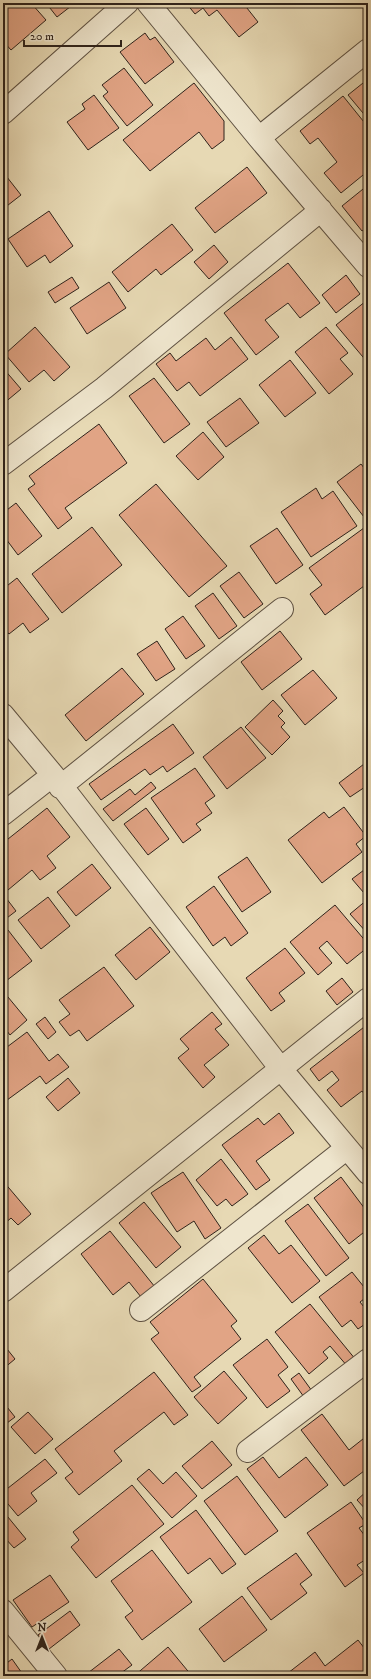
<svg xmlns="http://www.w3.org/2000/svg" width="371" height="1679" viewBox="0 0 371 1679" font-family="'IM FELL DW Pica',serif">
  <style>
    .building { fill: #e1a485; stroke: #2f231b }
    .lines { fill: none; stroke-linecap: round; stroke-linejoin: round }
    .minor-casing { stroke: #5d5041; stroke-width: 24 }
    .minor { stroke: #efe6ce; stroke-width: 22 }
  </style>
  <rect width="100%" height="100%" fill="#e7d9b4"/>
  <filter id="stains"><feTurbulence type="fractalNoise" baseFrequency=".005" numOctaves="4"/><feColorMatrix values="0 0 0 0 .2 0 0 0 0 .09 0 0 0 0 .02 0 0 0 .5 -.17"/></filter>
  <radialGradient id="worn" r=".72"><stop offset=".6" stop-color="#630" stop-opacity="0"/><stop offset="1" stop-color="#630" stop-opacity=".3"/></radialGradient>
  <!-- building -->
  <path class="building" d="M8 3H31L46 20 11 50 3 41V7Z
    M46 3H75L57 17Z
    M186 3H243L258 22 239 37 217 10 209 16 203 8 195 14Z
    M256 3H285L281 7 259 5Z
    M145 33 150 40 155 37 174 62 145 84 120 52Z
    M124 68 153 105 127 126 103 96 108 92 102 85Z
    M368 79V119L348 95Z
    M194 83 224 121V140L212 149 199 132 150 171 123 140Z
    M94 95 119 128 88 150 67 122 85 109 82 104Z
    M343 96 368 127V171L341 193 324 173 337 162 318 138 310 144 300 131Z
    M247 167 267 193 215 233 195 208Z
    M3 172 21 195 3 209Z
    M368 185V227L362 231 342 206Z
    M49 211 73 246 50 263 45 255 27 267 8 239Z
    M172 224 193 250 161 275 156 269 128 292 112 272Z
    M214 245 228 262 209 279 194 262Z
    M288 263 320 303 300 318 288 303 265 320 279 337 256 355 224 313Z
    M346 275 360 294 336 313 322 295Z
    M72 277 79 288 55 303 48 292Z
    M109 282 126 308 87 334 70 308Z
    M366 301 368 304V363L336 325Z
    M35 327 70 367 54 381 44 370 29 382 5 354Z
    M326 327 348 353 340 359 353 374 329 394 295 352Z
    M231 337 248 359 200 396 189 382 177 391 156 364 170 353 176 361 206 338 215 350Z
    M290 360 316 393 285 417 259 385Z
    M3 368 21 389 3 404Z
    M154 378 190 424 164 443 129 396Z
    M240 398 259 423 226 447 207 422Z
    M99 424 127 463 65 508 72 518 58 529 28 489 35 484 29 476Z
    M203 432 224 457 198 480 176 456Z
    M361 464 368 473V515L364 517 337 482Z
    M156 484 227 566 189 597 119 515Z
    M316 488 322 499 333 491 357 526 311 557 281 512Z
    M16 503 42 536 18 555 3 535V513Z
    M368 525V583L325 615 310 594 322 585 309 568Z
    M92 527 122 565 62 613 32 574Z
    M277 528 303 565 276 584 250 546Z
    M239 572 263 604 244 618 220 586Z
    M17 578 49 619 30 633 23 623 9 634 3 627V589Z
    M213 593 237 626 219 639 195 606Z
    M183 616 205 646 186 659 165 629Z
    M280 631 302 659 262 690 241 662Z
    M157 641 175 669 156 681 137 654Z
    M122 668 144 694 86 741 65 715Z
    M313 670 337 698 305 725 281 695Z
    M273 700 283 711 278 716 285 723 281 727 290 737 272 755 245 727Z
    M173 724 194 753 167 772 163 766 150 775 145 769 101 800 89 784Z
    M241 727 266 758 227 789 203 757Z
    M368 761V785L350 797 339 783Z
    M195 768 215 796 205 803 212 813 196 824 201 830 183 843 151 798Z
    M151 782 156 788 113 821 103 809 130 789 135 795Z
    M344 807 366 836 356 844 362 852 322 883 288 840 324 812 329 818Z
    M47 808 70 837 47 856 56 868 40 880 32 870 8 890 3 884V843Z
    M146 808 169 839 148 855 124 824Z
    M247 857 271 892 242 912 218 877Z
    M92 864 111 888 76 916 57 892Z
    M368 867V890L364 893 352 879Z
    M214 886 248 933 231 946 225 937 213 946 186 907Z
    M3 894 16 911 3 921Z
    M48 897 70 926 41 949 18 920Z
    M368 899V934L350 914Z
    M335 905 368 944V947L347 964 327 941 319 948 332 963 318 975 290 942Z
    M150 927 170 952 136 980 115 955Z
    M8 930 32 961 6 981 3 977V934Z
    M285 948 305 973 279 993 285 1001 271 1011 246 978Z
    M104 967 134 1006 87 1041 79 1030 70 1036 59 1022 70 1014 59 1000Z
    M342 978 353 992 337 1005 326 991Z
    M3 991 27 1020 10 1035 3 1026Z
    M212 1012 222 1024 215 1029 229 1045 204 1065 215 1077 203 1088 178 1058 189 1049 180 1039Z
    M45 1017 56 1032 48 1039 36 1024Z
    M368 1024V1099L362 1091 341 1107 327 1090 339 1080 332 1071 319 1081 310 1069Z
    M27 1032 49 1061 58 1054 69 1067 46 1084 40 1076 3 1103V1050Z
    M68 1078 80 1093 58 1111 46 1097Z
    M279 1113 294 1133 256 1161 270 1180 256 1190 222 1145 258 1118 264 1125Z
    M221 1159 248 1194 232 1206 226 1199 217 1206 196 1180Z
    M183 1172 221 1228 205 1239 194 1221 177 1232 151 1193Z
    M341 1177 368 1213V1229L349 1244 314 1198Z
    M3 1181 31 1214 18 1225 11 1218 3 1225Z
    M144 1202 181 1247 156 1268 119 1223Z
    M308 1204 349 1258 326 1276 285 1221Z
    M110 1231 155 1287 141 1297 129 1282 113 1295 81 1254Z
    M264 1235 279 1254 291 1245 320 1281 292 1303 248 1248Z
    M352 1272 368 1292V1296L360 1302 368 1312V1322L358 1329 351 1320 342 1327 319 1297Z
    M203 1279 237 1321 231 1326 241 1339 194 1377 201 1386 192 1392 151 1339 159 1333 150 1322Z
    M310 1304 356 1360 348 1367 330 1346 323 1352 328 1358 309 1374 275 1332Z
    M267 1339 288 1367 278 1375 290 1391 267 1408 233 1365Z
    M3 1344 15 1359 3 1369Z
    M224 1371 247 1398 218 1424 194 1397Z
    M154 1372 188 1415 174 1425 164 1412 114 1451 122 1461 79 1495 65 1478 73 1472 55 1449Z
    M299 1373 312 1391 304 1397 291 1379Z
    M3 1402 15 1417 3 1426Z
    M28 1412 53 1439 35 1454 11 1427Z
    M322 1414 349 1450 368 1435V1468L344 1486 301 1430Z
    M212 1441 232 1465 202 1489 182 1466Z
    M263 1457 279 1478 306 1457 328 1485 285 1518 247 1469Z
    M45 1459 57 1473 31 1493 37 1501 18 1516 3 1498V1492Z
    M149 1469 163 1484 176 1472 197 1496 172 1518 137 1479Z
    M237 1476 278 1531 245 1555 204 1501Z
    M132 1485 164 1524 96 1578 71 1547 79 1540 73 1532Z
    M368 1490V1512L357 1500Z
    M351 1502 366 1524 359 1528 368 1540V1548L365 1550 368 1558 357 1565 364 1573 345 1587 307 1533Z
    M196 1510 236 1564 222 1574 210 1558 188 1574 160 1537Z
    M3 1511 26 1539 14 1548 5 1538 3 1539Z
    M152 1550 192 1602 142 1640 125 1617 133 1611 111 1581Z
    M296 1553 312 1575 300 1584 307 1593 271 1620 247 1588Z
    M50 1575 69 1602 32 1627 13 1600Z
    M242 1596 267 1630 224 1662 199 1629Z
    M70 1611 80 1625 49 1649 38 1635Z
    M358 1640 368 1653V1676H291L288 1673 315 1652 325 1666Z
    M168 1647 192 1676H134Z
    M119 1649 132 1665 117 1676H84Z
    M12 1659 24 1676H3V1666Z"/>
  <g class="lines">
    <!-- minor casing -->
    <g class="minor-casing">
      <path id="minor" d="M148 3 259 138 368 266
        M3 113 127 3
        M259 138 368 50
        M3 464 104 388 321 210
        M3 715 53 775 281 1069 368 1173
        M60 787 282 609
        M3 814 53 775
        M3 1291 368 999
        M141 1310 347 1148
        M248 1451 368 1360
        M3 1611 56 1676"/>
    </g>
    <!-- minor -->
    <use href="#minor" class="minor"/>
  </g>
  <!-- margin -->
  <rect width="371" height="1679" fill="none" stroke="#e7d9b4" stroke-width="16"/>
  <rect x="4" y="4" width="363" height="1671" fill="none" stroke="#2f231b" stroke-width="2"/>
  <rect x="8" y="8" width="355" height="1663" fill="none" stroke="#2f231b"/>
  <!-- north arrow -->
  <g transform="translate(42 1637)" stroke="#efe6ce" stroke-width="3" paint-order="stroke">
  <path d="M0-3L7 15L0 10L-7 15Z" fill="#2f231b"/>
  <text y="-6" font-size="11" font-weight="bold" text-anchor="middle" fill="#2f231b">N</text>
  </g>
  <!-- scale -->
  <path d="M24 40v6h97v-6" fill="none" stroke="#2f231b" stroke-width="2"/>
  <text x="30" y="40" font-size="12" fill="#2f231b" stroke="#efe6ce" stroke-width="3" paint-order="stroke">20 m</text>
  <rect width="100%" height="100%" filter="url(#stains)"/>
  <rect width="100%" height="100%" fill="url(#worn)"/>
</svg>
